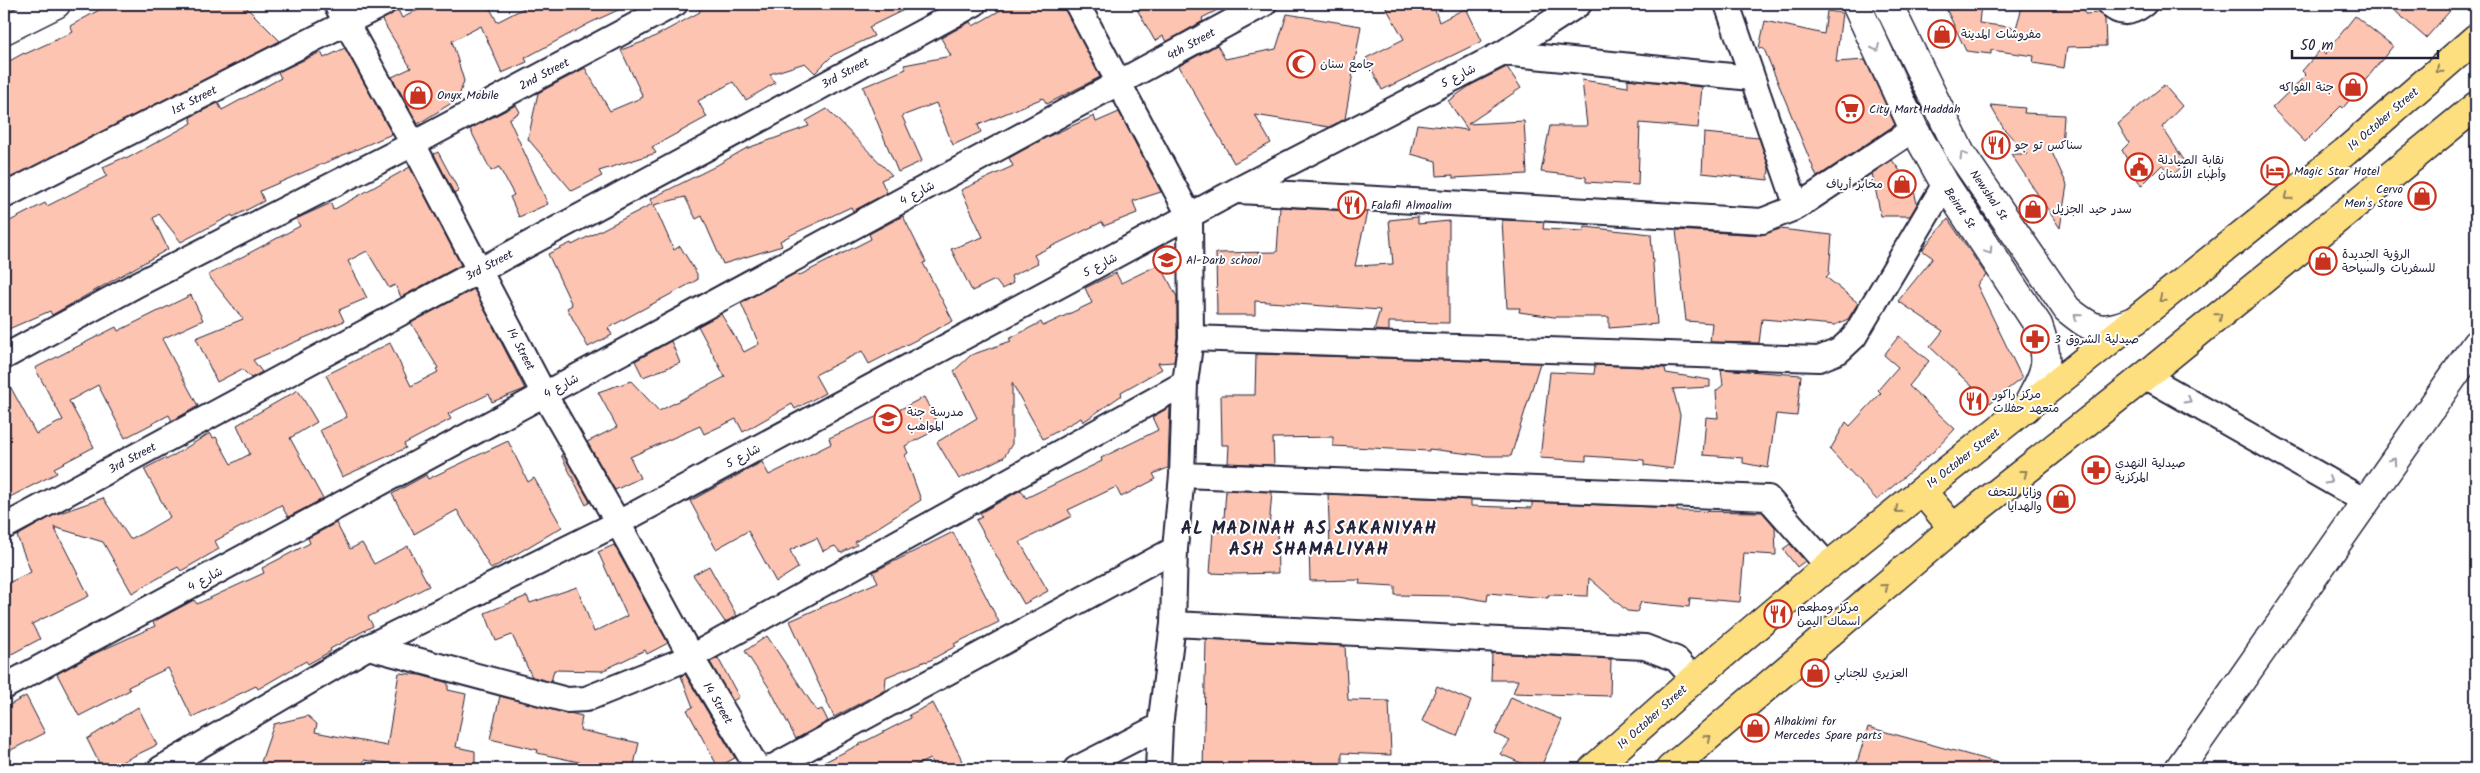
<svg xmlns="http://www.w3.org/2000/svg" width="2480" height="773" viewBox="0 0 2480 773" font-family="Kalam,'Playpen Sans Arabic',sans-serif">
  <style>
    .building { fill: #fcc4b1; stroke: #22223b }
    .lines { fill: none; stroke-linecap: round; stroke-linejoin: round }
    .street-casing { stroke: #22223b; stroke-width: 28 }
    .secondary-casing { stroke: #22223b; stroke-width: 31 }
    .primary-casing { stroke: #22223b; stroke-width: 31 }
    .street { stroke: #fff; stroke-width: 24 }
    .secondary { stroke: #fff; stroke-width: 28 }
    .primary { stroke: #fedf80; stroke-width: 28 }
    .oneway { stroke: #9c9ca7 }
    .oneway2 { stroke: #90805e }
    .labels { text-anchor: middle; stroke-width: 4; stroke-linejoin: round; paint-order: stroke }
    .poi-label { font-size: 12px; fill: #22223b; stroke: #fff; text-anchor: start }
    .street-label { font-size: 12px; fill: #22223b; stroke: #fff }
    .district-label { font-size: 18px; font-weight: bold; letter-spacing: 1px; fill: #22223b; stroke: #fff }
  </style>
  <rect width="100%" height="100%" fill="#fff"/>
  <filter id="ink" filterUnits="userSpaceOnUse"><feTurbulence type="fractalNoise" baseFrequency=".02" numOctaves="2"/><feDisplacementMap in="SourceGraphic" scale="10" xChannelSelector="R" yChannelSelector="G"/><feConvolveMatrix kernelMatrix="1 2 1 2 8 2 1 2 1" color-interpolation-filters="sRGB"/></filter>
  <g filter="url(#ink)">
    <!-- building -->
    <path class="building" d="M110 4H243L280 41 4 181V64L24 53 25 54 73 32 70 26Z
      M430 4H488L497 22 532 4H631L590 23 525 58 527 62 502 73 481 26 452 41 464 81 458 99 418 124 392 77 411 68 382 20 398 10 402 18Z
      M709 4H916L869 27 874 36 833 55 815 73 805 63 770 74 775 83 746 100 733 82 698 101 707 117 652 147 656 153 599 171 602 176 572 191 528 139 538 93 585 68 610 111 643 97 621 50 648 40 700 12 699 9Z
      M1011 4H1063L1100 77 1047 104 1043 98 978 125 981 132 953 145 936 103 902 116 922 161 898 172 863 87 906 69 904 65 951 56 941 38 970 22 973 26Z
      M1134 4H1229L1202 18 1203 21 1166 42 1163 36 1155 41Z
      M1384 4H1433L1439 22 1466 8 1482 41 1382 90 1366 58 1404 39Z
      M1944 4H1981L1979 23 2016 28 2023 4H2085V14L2099 13 2105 19 2106 46 2067 47 2064 68 2033 63 2034 56 1991 50V54L1966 51Z
      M2387 4H2456L2426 38Z
      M1827 11 1842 13 1836 62 1865 60 1895 125 1817 177 1764 49 1759 48 1765 21 1824 34Z
      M1287 14 1361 26 1345 119 1329 127 1255 115 1271 143 1234 163 1179 66 1217 45 1225 59 1276 49Z
      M2355 16 2393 46 2343 108 2341 106 2305 142 2272 108 2306 75 2302 71 2320 50 2325 54Z
      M345 48 392 134 260 191 264 201 233 217 232 215 181 242 159 214 153 218 168 249 52 315 50 311 4 331V224L45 203 47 206 107 176 103 167 125 157 126 159 192 123 190 117 218 103 222 110 281 78 278 72 321 52 324 58Z
      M1507 67 1521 88 1468 124 1524 121 1527 174 1453 178V175L1437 176 1436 161 1411 154 1417 124 1468 130 1448 101 1471 85Z
      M1628 79 1702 87 1698 128 1640 123 1638 185 1586 182V177L1541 172 1550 126H1587L1582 80 1628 87Z
      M2164 85 2182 106 2162 127 2186 163 2174 174 2162 165 2141 186 2122 150 2129 143 2118 124Z
      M516 105 520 112 509 119 548 204 519 217 510 197 514 195 499 167 491 171 470 129Z
      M1990 105 2025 108 2024 113 2064 115 2062 149 2050 148 2067 185 2060 228 2011 154H2027L2004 129Z
      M827 109 892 175 881 180 887 193 853 211 851 207 795 233 780 241 782 246 723 264 702 216 696 219 685 197 654 205 674 250 680 246 697 274V280L608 328 612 335 588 347 567 308 572 305 548 254 571 243 572 245 652 204 650 199 712 168 745 149 809 126 806 121Z
      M1119 112 1161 192 1133 201 1137 213 1104 226 1102 222 1034 255 1038 263 1011 276 1013 283 1002 289 995 280 972 291 951 249 983 237 961 190 1013 166 1009 158 1047 137 1094 116 1096 122Z
      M1704 133 1759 138 1769 168 1768 180 1702 173Z
      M438 152 459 191 454 194 434 154Z
      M1892 160 1914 190 1917 204 1910 216H1881L1872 173Z
      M410 167 461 265 401 297 395 285 389 288 367 251 348 261 367 298 339 310 344 321 253 360 262 372 251 378 242 369 217 382 196 338 243 319 208 275 300 226 296 219 331 203 333 210Z
      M1280 207 1367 212 1355 266 1393 264 1389 220 1418 217V224L1449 221V323L1389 322V331L1374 330 1380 310 1255 301V315H1217L1216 253 1277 252Z
      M903 216 926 262 923 263 953 321 869 364 862 351 815 375 825 393 795 409 792 404 743 432 736 419 704 434 700 426 630 457 640 478 615 490 587 442 617 427 598 392 631 381 659 411 725 377 698 326 721 314 744 352 759 344 741 303 796 273 798 276 871 239 869 234Z
      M1948 219 1986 275 1977 285 2022 378 1990 403 1930 347 1943 331 1898 301 1933 258 1922 250Z
      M1502 220 1544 222 1543 229 1584 231 1585 227 1651 234 1657 324 1609 328V317H1554L1519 312 1520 308H1507Z
      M1780 229 1832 235 1829 274 1826 277 1858 303 1848 319 1835 325 1762 319 1759 343 1710 342 1712 323 1686 321 1676 230 1761 235Z
      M1160 264 1177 297V337L1174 362 1158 363 1162 369 1121 392 1122 395 1083 422 1081 418 1043 439 1012 383V444L1004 457 959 479 937 442 977 418 954 371 971 355 1011 341 1009 339 1041 322 1043 326 1092 303 1085 288 1116 273 1121 283Z
      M474 289 525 389 492 402 489 394 448 414 451 419 404 444 406 448 342 477 320 430 347 417 326 375 390 343 411 386 438 372 436 369 438 368 411 323Z
      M191 295 203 320 162 339 198 406 172 421 169 415 125 438 98 385 69 401 94 447 54 468 57 473 4 500V375L36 434 63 420 35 368 116 327 118 331Z
      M1899 336 1929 361 1909 386 1955 429 1934 451 1877 500 1830 450 1846 422 1850 426 1881 393 1878 390 1898 367 1884 355Z
      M671 341 680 363 643 377 635 361Z
      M1256 354 1540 363 1511 456H1487L1429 449V451L1333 446V437L1273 438 1274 465 1228 463 1229 445H1222L1221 395H1255Z
      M1595 365 1665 368 1666 373 1710 380V387L1673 389 1680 415 1673 469 1644 465V460L1586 456V461L1540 458 1550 372 1594 374Z
      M1721 369 1801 375 1797 416 1776 414 1768 468 1743 463V458L1703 455 1706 417 1718 418 1716 391 1723 385Z
      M298 390 317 422 290 438 323 499 288 517 281 505 215 541 219 549 181 571 178 567 132 593 103 542 54 527 89 596 32 624 40 639 4 658V585L31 572 17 536 54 515 103 498 130 539 141 534 170 517 144 469 165 458 166 460 210 433 213 438 216 437 231 464 250 454 237 425Z
      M924 397 940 428 905 446 908 453 905 455 921 500 855 542 857 545 841 553 835 546 823 551 817 538 790 550 798 568 776 582 748 531 716 549 690 501 762 462 769 475 831 444 829 438 889 411 891 414Z
      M1170 407 1168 468 1153 474 1156 479 1121 497 1116 487 1068 510 1072 516 1020 542 1048 591 1024 604 976 520 982 517 980 513 1021 490 1026 498 1102 461 1101 458 1158 430 1152 417Z
      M508 441 528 482 534 478 562 527 491 569 457 510 414 534 392 494 426 475 428 479Z
      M563 454 590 502 586 505 561 455Z
      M1226 490 1272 492 1269 528H1277L1278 573 1235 574 1210 573 1213 531 1223 532Z
      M1328 494 1471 500V506L1532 508V502L1677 508V511L1762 512 1775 527 1776 555 1744 553 1740 602 1690 598 1689 607 1641 602 1637 612 1627 611 1589 578 1588 596 1548 595V598L1488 593 1487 601 1458 596 1395 595V586L1359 584 1360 580 1310 581 1309 548 1330 547Z
      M336 523 350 549 362 543 374 564 408 546 429 586 368 617 373 626 330 649 331 651 308 664 306 661 258 689 256 686 192 717 168 668 128 687 130 690 79 716 57 674 96 653 155 626 153 622 194 600 197 604 264 573 262 568 310 543 308 538Z
      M953 532 999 622 954 644 956 646 927 662 926 661 886 677 885 690 834 717 790 621 878 582 873 572Z
      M1790 544 1805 561 1797 567 1783 549Z
      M614 545 668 643 647 654 645 650 602 671 554 670 551 682 532 677 512 635 496 641 485 613 527 596 530 603 577 587 594 632 627 616 598 552Z
      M709 566 737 616 725 622 693 575Z
      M767 636 817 711 822 709 828 721 796 739 770 689 745 651Z
      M1206 639 1345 646 1348 700 1389 701 1391 755 1342 753V769H1203Z
      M1492 653 1611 659 1610 696 1513 693 1518 680H1491Z
      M718 658 739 697 733 701 710 662Z
      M399 673 420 675 448 683V690L466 694 456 747 475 751V769H423L364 760 363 769H287L261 762 274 724 308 716 317 724 315 732 387 746Z
      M685 674 735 758 718 767 687 710 693 707 681 676Z
      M1437 686 1471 701 1457 736 1422 721Z
      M26 696 45 733 9 751 4 741V708Z
      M500 696 582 716 580 730 639 743 633 769H587L588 764 537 753 538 750 490 739Z
      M1511 697 1562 720 1540 769H1535L1500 754 1510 741 1495 734Z
      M933 703 960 756 964 769H935L930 759 908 769H811L911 718 909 715Z
      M138 707 157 745 107 769H102L87 739Z
      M1868 727 2002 764 2001 769H1855Z"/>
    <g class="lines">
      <!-- street casing -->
      <g class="street-casing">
        <path id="street" d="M336 4 413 144 544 394 618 523 691 657 758 769
          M1077 4 1190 217 1191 338 1185 383 1182 475 1175 549 1173 624 1160 726 1158 769
          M1727 4 1797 207
          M2109 4C2121 16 2131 14 2144 4
          M1503 53 1751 78
          M1239 191 1762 221 1797 207 1914 129
          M4 196 383 4
          M1191 338 1819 359 1839 351 1854 337 1945 184
          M4 357 138 284 413 144 675 4
          M2145 376 2365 501
          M1182 475 1768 498 1828 566
          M4 527 974 4
          M1173 624 1645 647 1676 659 1694 679
          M368 647 567 700 586 699 691 657 1185 383
          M4 687 1264 4
          M160 769 368 647 618 523 1237 190 1503 53 1579 4
          M769 769 1175 549
          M1076 769 1160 726"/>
      </g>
      <!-- secondary casing -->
      <g class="secondary-casing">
        <path id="secondary" d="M1856 4 1914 129 1945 184 2038 325C2052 364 2045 373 2026 408
          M1888 4 1961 154 2067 309C2095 332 2102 334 2136 320
          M4 30 56 4
          M2179 769 2476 344"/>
      </g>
      <!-- primary casing -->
      <g class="primary-casing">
        <path id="primary" d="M1922 491 1953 528
          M1593 769 1694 679 1828 566 2345 152 2476 38
          M1670 769 1953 528 2145 376 2476 106"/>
      </g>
      <!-- street -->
      <use href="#street" class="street"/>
      <!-- secondary -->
      <use href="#secondary" class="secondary"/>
      <!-- primary -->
      <use href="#primary" class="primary"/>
    </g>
    <!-- one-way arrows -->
    <defs><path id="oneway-chevron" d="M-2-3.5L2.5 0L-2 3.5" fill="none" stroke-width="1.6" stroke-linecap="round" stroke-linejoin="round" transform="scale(1.25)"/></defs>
    <g class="oneway">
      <use href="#oneway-chevron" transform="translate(1876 48) rotate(65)"/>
      <use href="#oneway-chevron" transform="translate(1963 155) rotate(-121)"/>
      <use href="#oneway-chevron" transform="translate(1989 251) rotate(56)"/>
      <use href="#oneway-chevron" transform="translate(2077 316) rotate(-140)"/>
      <use href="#oneway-chevron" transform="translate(2188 400) rotate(30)"/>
      <use href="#oneway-chevron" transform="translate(2393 461) rotate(-55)"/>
      <use href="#oneway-chevron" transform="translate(2329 481) rotate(30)"/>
    </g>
    <g class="oneway2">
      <use href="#oneway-chevron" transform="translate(2439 70) rotate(139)"/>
      <use href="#oneway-chevron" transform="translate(2288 197) rotate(141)"/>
      <use href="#oneway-chevron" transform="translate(2162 299) rotate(141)"/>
      <use href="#oneway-chevron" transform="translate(2219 316) rotate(-39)"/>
      <use href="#oneway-chevron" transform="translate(2024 473) rotate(-38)"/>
      <use href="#oneway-chevron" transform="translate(1898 510) rotate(141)"/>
      <use href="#oneway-chevron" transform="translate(1885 587) rotate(-40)"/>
      <use href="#oneway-chevron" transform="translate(1708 738) rotate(-40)"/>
    </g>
  </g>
  <!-- icons -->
  <defs>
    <g id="shop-ring" transform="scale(1.4375)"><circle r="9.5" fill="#fff" stroke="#c8321e" stroke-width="1.5"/><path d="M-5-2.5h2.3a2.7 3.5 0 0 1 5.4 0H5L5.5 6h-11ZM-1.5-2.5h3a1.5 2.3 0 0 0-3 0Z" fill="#c8321e"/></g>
    <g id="mosque-ring" transform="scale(1.4375)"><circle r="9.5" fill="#fff" stroke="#c8321e" stroke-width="1.5"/><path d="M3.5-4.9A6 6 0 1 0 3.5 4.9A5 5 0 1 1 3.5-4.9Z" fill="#c8321e"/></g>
    <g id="supermarket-ring" transform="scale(1.4375)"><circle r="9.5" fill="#fff" stroke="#c8321e" stroke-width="1.5"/><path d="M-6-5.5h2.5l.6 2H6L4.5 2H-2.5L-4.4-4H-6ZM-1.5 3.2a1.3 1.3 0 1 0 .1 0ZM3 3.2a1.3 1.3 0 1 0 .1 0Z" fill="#c8321e"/></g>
    <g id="restaurant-ring" transform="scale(1.4375)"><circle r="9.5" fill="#fff" stroke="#c8321e" stroke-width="1.5"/><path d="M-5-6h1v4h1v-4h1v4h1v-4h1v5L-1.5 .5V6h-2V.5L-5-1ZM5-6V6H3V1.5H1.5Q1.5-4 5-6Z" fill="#c8321e"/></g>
    <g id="civic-ring" transform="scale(1.4375)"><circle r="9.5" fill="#fff" stroke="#c8321e" stroke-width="1.5"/><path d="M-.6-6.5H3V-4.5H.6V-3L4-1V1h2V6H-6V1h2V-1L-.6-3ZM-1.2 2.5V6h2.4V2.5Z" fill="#c8321e"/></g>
    <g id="hotel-ring" transform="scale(1.4375)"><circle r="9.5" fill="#fff" stroke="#c8321e" stroke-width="1.5"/><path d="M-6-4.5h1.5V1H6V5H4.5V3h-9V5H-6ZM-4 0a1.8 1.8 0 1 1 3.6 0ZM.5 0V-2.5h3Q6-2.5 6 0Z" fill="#c8321e"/></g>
    <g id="school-ring" transform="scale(1.4375)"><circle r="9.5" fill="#fff" stroke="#c8321e" stroke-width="1.5"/><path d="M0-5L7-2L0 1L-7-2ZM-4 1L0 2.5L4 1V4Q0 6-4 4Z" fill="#c8321e"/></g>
    <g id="pharmacy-ring" transform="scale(1.4375)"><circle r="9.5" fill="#fff" stroke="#c8321e" stroke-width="1.5"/><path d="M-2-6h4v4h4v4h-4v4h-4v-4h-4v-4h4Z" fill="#c8321e"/></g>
  </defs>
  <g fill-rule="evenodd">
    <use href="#shop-ring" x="1942" y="34"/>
    <use href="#mosque-ring" x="1301" y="64"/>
    <use href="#shop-ring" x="2353" y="87"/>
    <use href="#shop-ring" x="418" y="95"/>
    <use href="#supermarket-ring" x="1850" y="109"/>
    <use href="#restaurant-ring" x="1996" y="145"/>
    <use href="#civic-ring" x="2139" y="167"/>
    <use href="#hotel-ring" x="2275" y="171"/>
    <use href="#shop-ring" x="1902" y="184"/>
    <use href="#shop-ring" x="2422" y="196"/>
    <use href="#restaurant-ring" x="1352" y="205"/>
    <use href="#shop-ring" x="2033" y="209"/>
    <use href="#school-ring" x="1167" y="260"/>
    <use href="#shop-ring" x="2323" y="261"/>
    <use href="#pharmacy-ring" x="2035" y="339"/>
    <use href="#restaurant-ring" x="1974" y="401"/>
    <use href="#school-ring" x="888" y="419"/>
    <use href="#pharmacy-ring" x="2096" y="470"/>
    <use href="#shop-ring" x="2061" y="499"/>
    <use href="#restaurant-ring" x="1778" y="614"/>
    <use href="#shop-ring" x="1815" y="673"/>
    <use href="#shop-ring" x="1755" y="728"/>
  </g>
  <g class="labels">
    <!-- poi labels -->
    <g class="poi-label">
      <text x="1961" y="38">مفروشات المدينة</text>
      <text x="1320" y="68">جامع سنان</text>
      <text x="2334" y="91" text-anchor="end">جنة الفواكه</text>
      <text x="437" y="99">Onyx Mobile</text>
      <text x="1869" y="113">City Mart Haddah</text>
      <text x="2015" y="149">سناكس تو جو</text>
      <text x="2158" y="164">نقابة الصيادلة<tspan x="2158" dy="14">وأطباء الأسنان</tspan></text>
      <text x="2294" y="175">Magic Star Hotel</text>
      <text x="1883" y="188" text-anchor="end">مخابز أرياف</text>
      <text x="2403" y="193" text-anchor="end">Cervo<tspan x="2403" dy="14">Men's Store</tspan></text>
      <text x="1371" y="209">Falafil Almoalim</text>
      <text x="2052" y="213">سدر حيد الجزيل</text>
      <text x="2342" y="258">الرؤية الجديدة<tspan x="2342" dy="14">للسفريات والسياحة</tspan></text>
      <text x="1186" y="264">Al-Darb school</text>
      <text x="2054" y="343">صيدلية الشروق 3</text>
      <text x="1993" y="398">مركز راكور<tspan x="1993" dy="14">متعهد حفلات</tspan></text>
      <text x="907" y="416">مدرسة جنة<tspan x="907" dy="14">المواهب</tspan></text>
      <text x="2115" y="467">صيدلية النهدي<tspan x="2115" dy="14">المركزية</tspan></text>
      <text x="2042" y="496" text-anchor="end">وزايا للتحف<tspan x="2042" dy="14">والهدايا</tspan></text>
      <text x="1797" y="611">مركز ومطعم<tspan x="1797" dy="14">اسماك اليمن</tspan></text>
      <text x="1834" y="677">العزيري للجنابي</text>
      <text x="1774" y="725">Alhakimi for<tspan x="1774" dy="14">Mercedes Spare parts</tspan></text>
    </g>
    <!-- street labels -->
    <g class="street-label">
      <text transform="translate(1191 44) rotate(-29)" y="4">4th Street</text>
      <text transform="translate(845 73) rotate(-28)" y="4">3rd Street</text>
      <text transform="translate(544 74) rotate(-28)" y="4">2nd Street</text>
      <text transform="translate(1458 76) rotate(-27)" y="4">شارع 5</text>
      <text transform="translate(194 100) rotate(-27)" y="4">1st Street</text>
      <text transform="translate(2383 119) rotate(-41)" y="4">14 October Street</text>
      <text transform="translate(917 193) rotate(-28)" y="4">شارع 4</text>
      <text transform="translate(1989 195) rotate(56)" y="4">Newshal St</text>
      <text transform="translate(1960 208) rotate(56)" y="4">Beirut St</text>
      <text transform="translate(489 265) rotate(-28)" y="4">3rd Street</text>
      <text transform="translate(1100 265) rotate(-28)" y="4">شارع 5</text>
      <text transform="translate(521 349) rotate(62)" y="4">14 Street</text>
      <text transform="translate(561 386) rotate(-28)" y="4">شارع 4</text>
      <text transform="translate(743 456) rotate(-28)" y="4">شارع 5</text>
      <text transform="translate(132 458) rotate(-28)" y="4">3rd Street</text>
      <text transform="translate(1963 458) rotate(-38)" y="4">14 October Street</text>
      <text transform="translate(205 579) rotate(-28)" y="4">شارع 4</text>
      <text transform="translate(718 703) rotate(59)" y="4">14 Street</text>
      <text transform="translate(1652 717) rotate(-42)" y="4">14 October Street</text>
    </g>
    <!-- district labels -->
    <g class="district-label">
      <text x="1309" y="534">AL MADINAH AS SAKANIYAH<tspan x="1309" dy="21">ASH SHAMALIYAH</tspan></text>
    </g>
  </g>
  <!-- margin -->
  <rect width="2480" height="773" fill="none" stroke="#fff" stroke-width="20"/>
  <rect x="10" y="10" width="2460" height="753" fill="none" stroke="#22223b" stroke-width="2" filter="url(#ink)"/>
  <!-- scale -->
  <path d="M2292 50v8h146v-8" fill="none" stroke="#22223b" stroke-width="2.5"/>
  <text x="2300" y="50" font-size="15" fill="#22223b" stroke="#ffffff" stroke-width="4" paint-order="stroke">50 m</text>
</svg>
